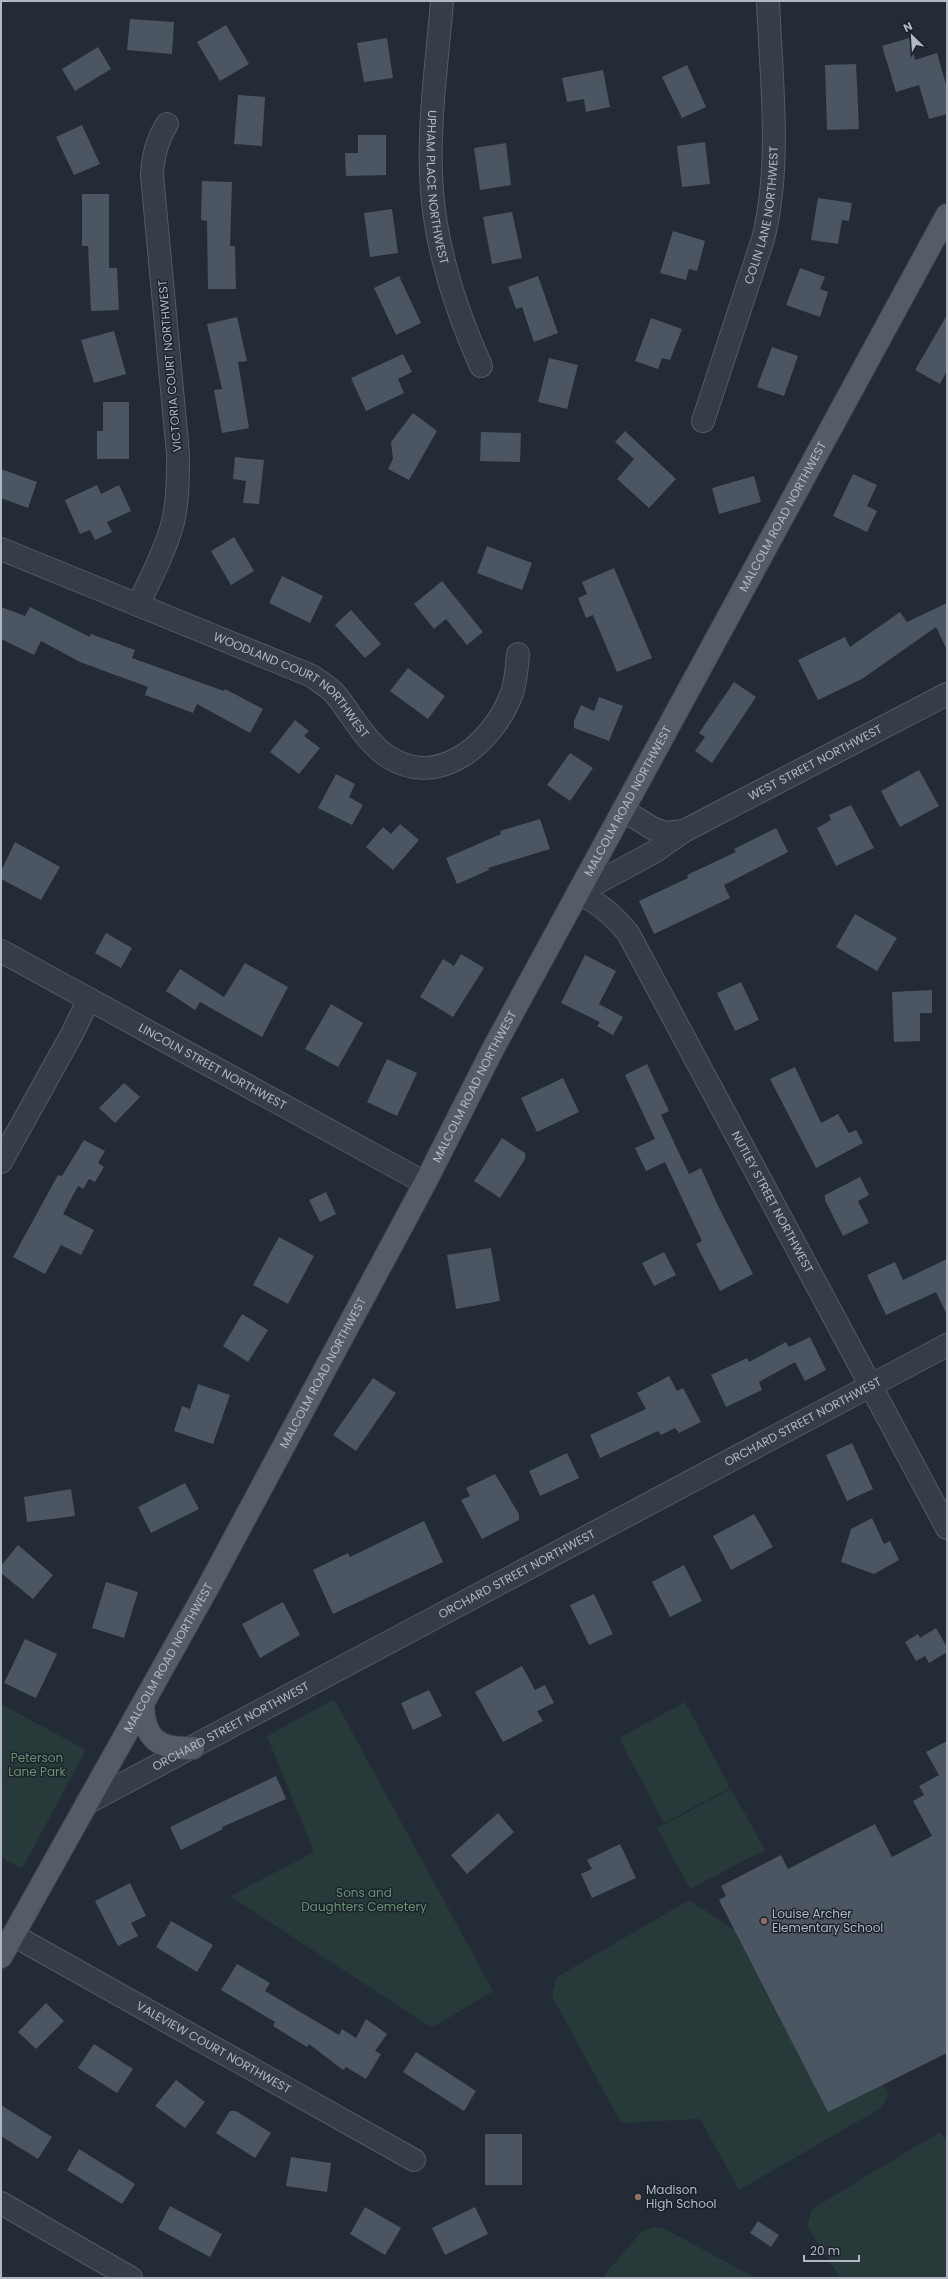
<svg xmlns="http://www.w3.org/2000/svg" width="948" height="2279" viewBox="0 0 948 2279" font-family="Poppins,sans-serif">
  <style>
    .green { fill: #283939 }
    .building { fill: #4b5662 }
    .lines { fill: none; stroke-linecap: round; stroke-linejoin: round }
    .minor-casing { stroke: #545b64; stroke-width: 24 }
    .major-casing { stroke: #3f4650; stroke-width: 24 }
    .minor { stroke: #363d47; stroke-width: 22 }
    .major { stroke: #545c67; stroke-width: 22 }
    .education-dot { fill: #8d6e63; stroke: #1b222b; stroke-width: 1.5 }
    .labels { text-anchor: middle; stroke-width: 3; stroke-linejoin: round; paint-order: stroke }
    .street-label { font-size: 12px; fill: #b1b8c3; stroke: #1b222b }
    .park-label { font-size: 12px; fill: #6b9173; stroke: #1b222b }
    .poi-label { font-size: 12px; fill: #b1b8c3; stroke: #1b222b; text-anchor: start }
  </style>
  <rect width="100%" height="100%" fill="#232b36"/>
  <!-- green -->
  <path class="green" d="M334 1699 493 1991 432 2028 230 1896 314 1852 267 1736Z
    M685 1702 730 1788 664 1823 619 1738Z
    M1 1704 86 1750 22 1869 1 1857Z
    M731 1789 765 1850 690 1889 657 1828Z
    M689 1900 752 1941 802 1942 888 2093 883 2107 739 2190 700 2119 621 2123 552 1996 557 1977Z
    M940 2132 947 2142V2278H841L807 2227 812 2209Z
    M656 2227 665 2229 756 2278H602L642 2231Z"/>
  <!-- building -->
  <path class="building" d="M130 19 174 22 172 54 127 50Z
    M226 25 249 64 220 81 197 42Z
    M387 38 393 78 364 82 357 43Z
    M909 38 915 60 937 53 947 88V114L929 119 919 85 896 92 882 46Z
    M98 47 111 69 75 91 62 69Z
    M856 64 859 129 827 130 825 65Z
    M687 65 706 107 682 118 662 77Z
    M603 70 610 107 586 112 584 99 567 102 562 78Z
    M238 95 265 97 262 146 234 144Z
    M82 125 100 164 74 175 56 137Z
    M358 135H386V175L346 176 345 153H358Z
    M705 142 710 184 682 187 677 146Z
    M506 143 511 185 480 190 474 148Z
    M202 181 232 182 230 246H235L236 289H208L207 221 201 220Z
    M82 194H109V268H117L119 310 91 311 88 246H82Z
    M818 198 852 203 849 221 842 220 838 244 811 240Z
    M392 209 398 253 370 257 364 213Z
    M512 212 522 258 492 264 483 217Z
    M673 231 705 241 697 271 689 269 686 280 660 273Z
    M800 268 825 277 820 289 828 292 820 317 786 305Z
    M399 276 421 323 396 335 374 288Z
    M538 276 558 333 534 342 522 307 516 309 508 287Z
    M947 315V371L940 384 915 370Z
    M237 317 247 361 238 362 249 428 222 433 214 390 222 389 207 324Z
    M651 318 682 329 670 360 662 358 658 369 635 361Z
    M114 331 126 374 94 383 81 340Z
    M772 347 798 356 784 396 757 387Z
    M403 354 412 372 398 379 404 393 366 411 351 378Z
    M549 358 578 365 567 409 538 402Z
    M103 402H129V459H97V431H103Z
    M413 413 437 431 409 480 388 469 393 459 391 442Z
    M625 431 676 479 649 508 617 479 634 459 615 442Z
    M481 432 521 433 520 462 480 461Z
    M235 457 264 460 259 504 243 503 246 481 233 479Z
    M1 469 37 482 28 508 1 498Z
    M853 474 877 485 867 506 877 511 867 532 833 516Z
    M754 476 761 502 719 514 712 488Z
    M97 485 101 494 119 485 131 511 107 522 112 532 95 540 90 530 80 534 65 500Z
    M234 537 254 571 231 585 211 551Z
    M487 546 532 563 522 590 477 573Z
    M614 568 652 658 617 672 593 615 586 618 578 598 587 594 582 582Z
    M282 576 323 596 310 623 269 603Z
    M442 581 483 632 467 645 446 619 434 629 414 604Z
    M947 603V650L936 627 862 679 818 700 798 660 845 637 850 647 900 612 907 622Z
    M1 607 25 616 30 607 90 637 91 634 135 650 132 658 224 691 225 689 263 709 250 733 197 704 193 713 145 695 148 687 80 662 41 641 34 655 1 639Z
    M351 610 381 644 365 658 335 625Z
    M408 668 445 696 428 719 390 691Z
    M734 682 756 697 712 763 695 751 705 737 699 733Z
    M599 697 623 706 609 741 574 728V721L581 705 594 711Z
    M295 720 309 731 304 736 320 748 299 774 270 752Z
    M570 753 593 768 570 801 547 785Z
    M919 770 939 806 900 827 881 791Z
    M336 774 355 784 349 797 363 805 352 825 318 808Z
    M851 805 874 848 836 866 817 828 831 820 829 815Z
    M540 819 550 849 488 868 489 870 457 884 446 858 501 834 500 831Z
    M400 824 419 840 393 870 366 847 383 827 391 834Z
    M776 828 788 852 724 885 730 898 654 934 639 901 688 878 687 875 736 852 734 849Z
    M15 842 60 867 41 900 1 879V871Z
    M855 914 897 938 877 971 836 947Z
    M106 933 132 948 121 968 95 953Z
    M461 954 484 968 453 1017 420 997 443 959 454 966Z
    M585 955 616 971 599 1004 623 1017 613 1035 597 1026 600 1022 561 1003Z
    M245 963 288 987 262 1037 200 1002 195 1010 166 991 180 969 224 997Z
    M741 982 759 1020 735 1031 717 993Z
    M932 990V1013H920V1041L894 1042 892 992Z
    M331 1004 363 1023 338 1067 305 1049Z
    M387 1059 417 1073 397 1116 367 1102Z
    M647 1064 669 1111 661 1115 689 1174 701 1168 717 1204 753 1274 720 1291 696 1244 702 1241 665 1162 646 1171 635 1148 655 1139 625 1075Z
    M795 1067 821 1123 838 1114 849 1133 856 1130 863 1143 816 1168 770 1079Z
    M563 1078 579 1112 537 1132 521 1098Z
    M124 1083 140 1097 115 1123 99 1108Z
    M502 1138 525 1153V1159L500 1198 474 1181Z
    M84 1140 105 1151 98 1163 104 1167 95 1182 89 1179 83 1189 78 1186 63 1214 94 1230 81 1255 61 1245 45 1274 13 1257 58 1175 62 1176Z
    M860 1177 869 1195 858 1201 869 1223 843 1236 825 1200V1195Z
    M326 1192 336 1214 320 1222 309 1200Z
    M279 1237 314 1256 288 1304 253 1285Z
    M491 1248 500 1301 456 1309 447 1255Z
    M664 1252 676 1275 654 1286 642 1263Z
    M947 1259V1315L936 1292 886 1315 867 1275 895 1262 903 1280Z
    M242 1314 268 1330 248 1362 223 1346Z
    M810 1337 826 1370 805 1381 795 1362 759 1382 762 1390 726 1407 711 1375 747 1358 749 1362 786 1342 789 1347Z
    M669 1376 677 1391 683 1388 701 1422 679 1433 675 1428 661 1435 658 1431 600 1458 590 1435 646 1409 637 1393Z
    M373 1378 396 1393 356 1451 333 1435Z
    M198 1384 230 1395 213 1444 174 1431 182 1406 190 1409Z
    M852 1443 873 1489 847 1501 826 1455Z
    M567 1453 579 1478 540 1496 529 1471Z
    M495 1474 519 1514V1520L482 1539 461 1500 470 1496 466 1488Z
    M185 1483 199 1509 151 1533 138 1507Z
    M71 1489 75 1516 27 1522 24 1497Z
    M754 1514 773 1547 731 1570 713 1536Z
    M872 1518 884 1544 890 1541 899 1560 874 1574 841 1562 851 1529Z
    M424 1521 443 1562 333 1614 313 1570 348 1553 350 1557Z
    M18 1545 53 1575 33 1599 1 1573V1566Z
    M684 1565 702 1601 670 1617 652 1582Z
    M106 1582 138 1592 124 1638 92 1628Z
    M594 1594 613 1634 589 1645 570 1605Z
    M283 1602 300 1635 260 1658 242 1624Z
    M936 1628 947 1647V1652L929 1663 925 1656 916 1661 905 1642 918 1634 920 1638Z
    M25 1639 57 1654 36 1698 4 1683Z
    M522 1666 535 1690 545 1685 554 1703 537 1711 543 1721 503 1742 475 1692Z
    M429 1690 442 1716 413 1730 401 1703Z
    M947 1741V2053L828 2112 719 1900 726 1896 721 1886 781 1855 788 1869 875 1824 892 1857 932 1836 913 1801 924 1795 919 1786 939 1775 926 1752Z
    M276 1776 286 1799 222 1827 223 1829 181 1850 170 1827Z
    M498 1813 514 1832 467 1874 451 1855Z
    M620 1844 636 1878 592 1898 581 1874 592 1869 587 1860Z
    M130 1883 146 1916 131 1923 138 1936 118 1946 95 1901Z
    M171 1921 213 1945 197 1972 156 1947Z
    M237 1964 270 1983 265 1991 339 2035 342 2029 356 2038 366 2019 387 2034 375 2051 381 2054 366 2079 346 2067 343 2070 309 2044 307 2047 273 2026 275 2022 221 1990Z
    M46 2003 64 2021 36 2049 18 2032Z
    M94 2044 133 2069 117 2093 78 2068Z
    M416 2052 476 2091 464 2111 403 2072Z
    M176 2080 205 2102 185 2128 155 2106Z
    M1 2105 52 2137 38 2159 1 2136Z
    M230 2111H236L271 2133 255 2158 216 2133Z
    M485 2134H522V2185H485Z
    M79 2149 135 2184 122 2204 67 2170Z
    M291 2157 331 2163 327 2192 286 2186Z
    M170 2206 222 2234 210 2257 158 2229Z
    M365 2207 401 2228 385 2255 350 2234Z
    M475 2207 488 2234 445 2255 432 2228Z
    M758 2221 779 2235 771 2247 750 2233Z"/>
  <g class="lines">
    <!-- minor casing -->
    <g class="minor-casing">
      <g id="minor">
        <path id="s1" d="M442 1C437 64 427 129 432 192 437 253 456 310 481 366"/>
        <path id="s2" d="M703 421 763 239C782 165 771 78 768 1"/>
        <path id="s3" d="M1 549 312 676C320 682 330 688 336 695 352 715 366 742 387 756 439 791 494 742 512 693 516 681 517 667 518 654"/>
        <path d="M138 605C151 578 165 551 173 522 178 500 178 476 178 454L152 175C153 155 157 141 167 124"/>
        <path id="s4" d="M623 810 652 828 665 833 684 831 947 694"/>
        <path id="s5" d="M578 893C599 903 613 915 628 933L947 1528"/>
        <path d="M578 893 654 852 684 831"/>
        <path id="s6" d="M1 951 425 1183"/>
        <path d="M1 1162 72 1034 89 999"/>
        <path id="s7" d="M87 1803 947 1345"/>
        <path id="s8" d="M13 1935 414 2160"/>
        <path d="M1 2203 131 2278"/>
      </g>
    </g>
    <!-- major casing -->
    <g class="major-casing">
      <g id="major">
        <path d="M143 1705C144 1739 159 1750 193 1748"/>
        <path id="s9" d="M1 1957 207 1589 425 1183 493 1049 947 215"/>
      </g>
    </g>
    <!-- minor -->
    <use href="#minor" class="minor"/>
    <!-- major -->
    <use href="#major" class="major"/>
  </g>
  <!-- markers -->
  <g class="education-dot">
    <circle cx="764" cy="1921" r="4"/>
    <circle cx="638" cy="2197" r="4"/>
  </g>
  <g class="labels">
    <!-- street labels -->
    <g class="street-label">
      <text dy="4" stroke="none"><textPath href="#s1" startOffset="187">UPHAM PLACE NORTHWEST</textPath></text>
      <text dy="4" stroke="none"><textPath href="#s2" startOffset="215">COLIN LANE NORTHWEST</textPath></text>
      <text transform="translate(170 366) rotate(-95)" y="4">VICTORIA COURT NORTHWEST</text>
      <text dy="4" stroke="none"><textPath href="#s9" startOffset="1639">MALCOLM ROAD NORTHWEST</textPath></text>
      <text dy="4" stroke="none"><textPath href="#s3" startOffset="324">WOODLAND COURT NORTHWEST</textPath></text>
      <text dy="4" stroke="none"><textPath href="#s4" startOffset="215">WEST STREET NORTHWEST</textPath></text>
      <text dy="4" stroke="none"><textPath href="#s9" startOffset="1315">MALCOLM ROAD NORTHWEST</textPath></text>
      <text dy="4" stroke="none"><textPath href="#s6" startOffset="241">LINCOLN STREET NORTHWEST</textPath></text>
      <text dy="4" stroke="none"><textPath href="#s9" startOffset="991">MALCOLM ROAD NORTHWEST</textPath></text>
      <text dy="4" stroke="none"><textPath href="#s5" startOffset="370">NUTLEY STREET NORTHWEST</textPath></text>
      <text dy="4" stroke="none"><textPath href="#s9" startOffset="667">MALCOLM ROAD NORTHWEST</textPath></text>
      <text dy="4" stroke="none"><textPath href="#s7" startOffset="811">ORCHARD STREET NORTHWEST</textPath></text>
      <text dy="4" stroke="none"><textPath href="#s7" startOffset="487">ORCHARD STREET NORTHWEST</textPath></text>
      <text dy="4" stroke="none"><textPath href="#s9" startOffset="343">MALCOLM ROAD NORTHWEST</textPath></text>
      <text dy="4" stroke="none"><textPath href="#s7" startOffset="163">ORCHARD STREET NORTHWEST</textPath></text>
      <text dy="4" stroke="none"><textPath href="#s8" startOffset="230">VALEVIEW COURT NORTHWEST</textPath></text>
    </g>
    <!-- park labels -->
    <g class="park-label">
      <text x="37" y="1762">Peterson<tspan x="37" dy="14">Lane Park</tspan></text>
      <text x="364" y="1897">Sons and<tspan x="364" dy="14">Daughters Cemetery</tspan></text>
    </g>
    <!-- poi labels -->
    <g class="poi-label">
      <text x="772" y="1918">Louise Archer<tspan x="772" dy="14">Elementary School</tspan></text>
      <text x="646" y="2194">Madison<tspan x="646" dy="14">High School</tspan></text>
    </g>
  </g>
  <!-- border -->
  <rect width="948" height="2279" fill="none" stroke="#b1b8c3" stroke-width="4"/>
  <!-- north arrow -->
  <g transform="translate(912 36) rotate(335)" stroke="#1b222b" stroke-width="3" paint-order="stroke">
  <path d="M0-3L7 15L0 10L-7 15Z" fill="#b1b8c3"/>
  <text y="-6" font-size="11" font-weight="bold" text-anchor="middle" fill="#b1b8c3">N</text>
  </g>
  <!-- scale -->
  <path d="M804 2255v6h55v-6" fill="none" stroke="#b1b8c3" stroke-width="2"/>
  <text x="810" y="2255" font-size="12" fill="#b1b8c3" stroke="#1b222b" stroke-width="3" paint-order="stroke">20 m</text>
</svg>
